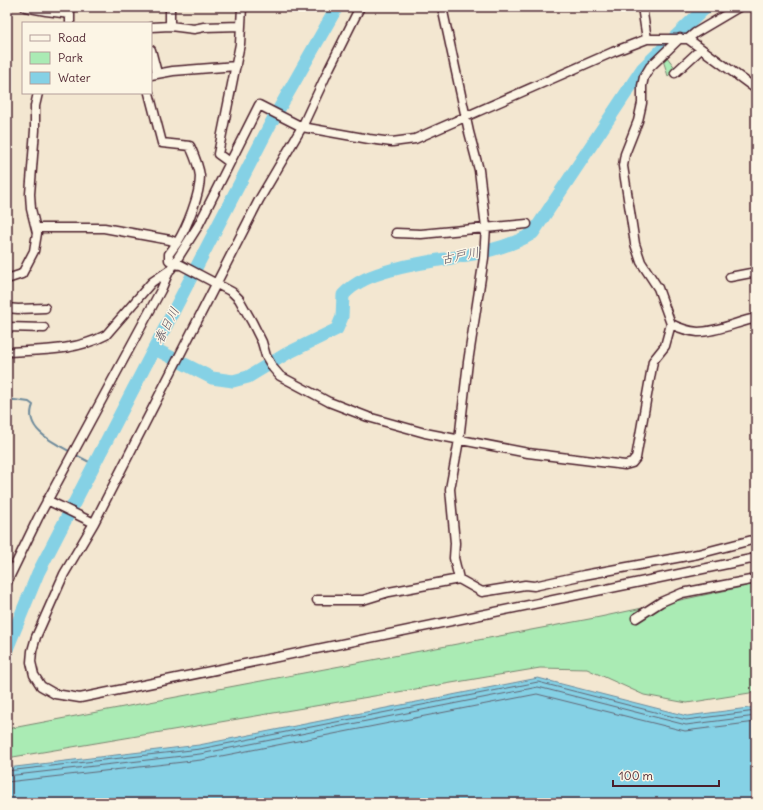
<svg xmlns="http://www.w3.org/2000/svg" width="763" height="810" viewBox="0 0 763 810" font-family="Delius,'Klee One',sans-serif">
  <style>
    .green { fill: #aaebb4; stroke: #7a8570 }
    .water { fill: #85d1e5; stroke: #6d8a9b }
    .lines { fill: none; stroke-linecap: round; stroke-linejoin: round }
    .shore { stroke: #626675; stroke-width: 1 }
    .stream { stroke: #6d8a9b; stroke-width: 2 }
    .river { stroke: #85d1e5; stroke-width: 13 }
    .minor-casing { stroke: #4a1f2b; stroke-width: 11 }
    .minor { stroke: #fcf5e5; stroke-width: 8 }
    .labels { text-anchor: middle; stroke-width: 3; stroke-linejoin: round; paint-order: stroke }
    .water-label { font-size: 13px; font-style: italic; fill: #5c5463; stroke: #fcf5e5 }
  </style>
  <rect width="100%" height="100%" fill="#f3e7d1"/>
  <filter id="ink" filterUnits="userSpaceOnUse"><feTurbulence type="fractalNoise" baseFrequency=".025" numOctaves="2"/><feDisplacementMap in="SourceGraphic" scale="8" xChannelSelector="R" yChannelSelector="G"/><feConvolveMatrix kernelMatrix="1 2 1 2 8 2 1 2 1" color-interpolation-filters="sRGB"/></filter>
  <g filter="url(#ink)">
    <!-- green -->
    <path class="green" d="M667 57 676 69 668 76 663 60Z
      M756 584V692L687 703 644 695 587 669 540 668 7 758V729L600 617Z"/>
    <!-- water -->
    <path class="water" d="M538 678 687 716 756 707V803H7V768L199 745Z"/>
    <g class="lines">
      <!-- shore -->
      <path class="shore" d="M7 771 200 749 538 682 686 720 756 711
        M7 776 200 754 538 687 686 725 756 716
        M7 782 201 760 537 694 685 731 756 722"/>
      <!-- stream -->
      <path class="stream" d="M7 399 29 402 33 405C23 429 54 443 71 452
        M74 454 95 465"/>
      <!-- river -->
      <path class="river" d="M155 349 212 378 233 381 248 377 286 354 337 329 342 317 343 295C356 281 373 275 391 270 435 257 495 257 533 233L642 69 706 7
        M7 649 38 573 271 123 337 7"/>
      <!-- minor casing -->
      <g class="minor-casing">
        <path id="minor" d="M25 7 46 11 70 14
          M70 7V23
          M360 7 329 69 302 127 259 200 94 523 64 574 36 637 32 651 31 662 34 675 41 686 55 694 80 698 756 558
          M442 7 469 132 479 170 486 227 484 258 468 362 459 440 450 489 455 543 454 558 459 579
          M642 7 647 39
          M170 26V7
          M151 27 170 26 194 29 204 27 241 26
          M688 39 695 33 739 7
          M151 50 157 73
          M675 73 701 49
          M151 75 173 71 236 66
          M149 93 162 143 190 146C194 155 199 166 200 176 200 195 187 227 177 243
          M229 162 218 154 240 44 242 7
          M36 228H104L170 240 177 243 169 254V260L174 264 181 265 232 292 239 299 252 322 262 342 266 356 273 368 280 376 329 402 368 417 425 433 528 453 625 465 632 463 636 458 653 361 665 346 671 324 658 288 641 262 635 244 623 166 625 154 638 121 642 103V86L644 77 650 67 680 38
          M396 233 421 234 527 224
          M730 277 756 272
          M7 279 22 274 34 251 37 233 31 209 30 194 35 130V106L38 93
          M7 308 18 309 45 308
          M671 324C679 328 688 331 698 332 717 332 737 322 756 318
          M7 327 44 328
          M7 352C40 350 76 351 106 335L152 282 171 269 174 264 198 226 259 105 302 127 369 139 392 142 415 139 613 52 647 39H688L756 89
          M47 500 94 523
          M7 582 38 518 161 290 170 269
          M317 600H363L389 592 459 579 482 592 525 585 534 586 584 575 698 554 756 539
          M636 618 661 602 682 593 756 579"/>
      </g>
      <!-- minor -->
      <use href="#minor" class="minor"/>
    </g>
  </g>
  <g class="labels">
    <!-- water labels -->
    <g class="water-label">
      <text transform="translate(460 255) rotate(-11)" y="5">古戸川</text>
      <text transform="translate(166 325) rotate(-63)" y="5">春日川</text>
    </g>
  </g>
  <!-- margin -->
  <rect width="763" height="810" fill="none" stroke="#fcf5e5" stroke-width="24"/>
  <rect x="12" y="12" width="739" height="786" fill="none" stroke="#4a1f2b" stroke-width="1.5" filter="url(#ink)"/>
  <!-- legend -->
  <rect x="22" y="22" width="130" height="72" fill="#fcf5e5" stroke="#b59f9b"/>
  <rect x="30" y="35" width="20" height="6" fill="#fcf5e5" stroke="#b59f9b"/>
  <text x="58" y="42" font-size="12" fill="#4a1f2b">Road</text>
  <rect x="30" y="52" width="20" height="12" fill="#aaebb4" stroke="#b59f9b"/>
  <text x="58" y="62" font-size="12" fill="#4a1f2b">Park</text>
  <rect x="30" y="72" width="20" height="12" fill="#85d1e5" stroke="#b59f9b"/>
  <text x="58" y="82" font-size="12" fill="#4a1f2b">Water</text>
  <!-- scale -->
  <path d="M613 780v6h106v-6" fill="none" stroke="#4a1f2b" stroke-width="2"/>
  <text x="619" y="780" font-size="12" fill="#4a1f2b" stroke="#fcf5e5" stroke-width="3" paint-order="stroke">100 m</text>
</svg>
